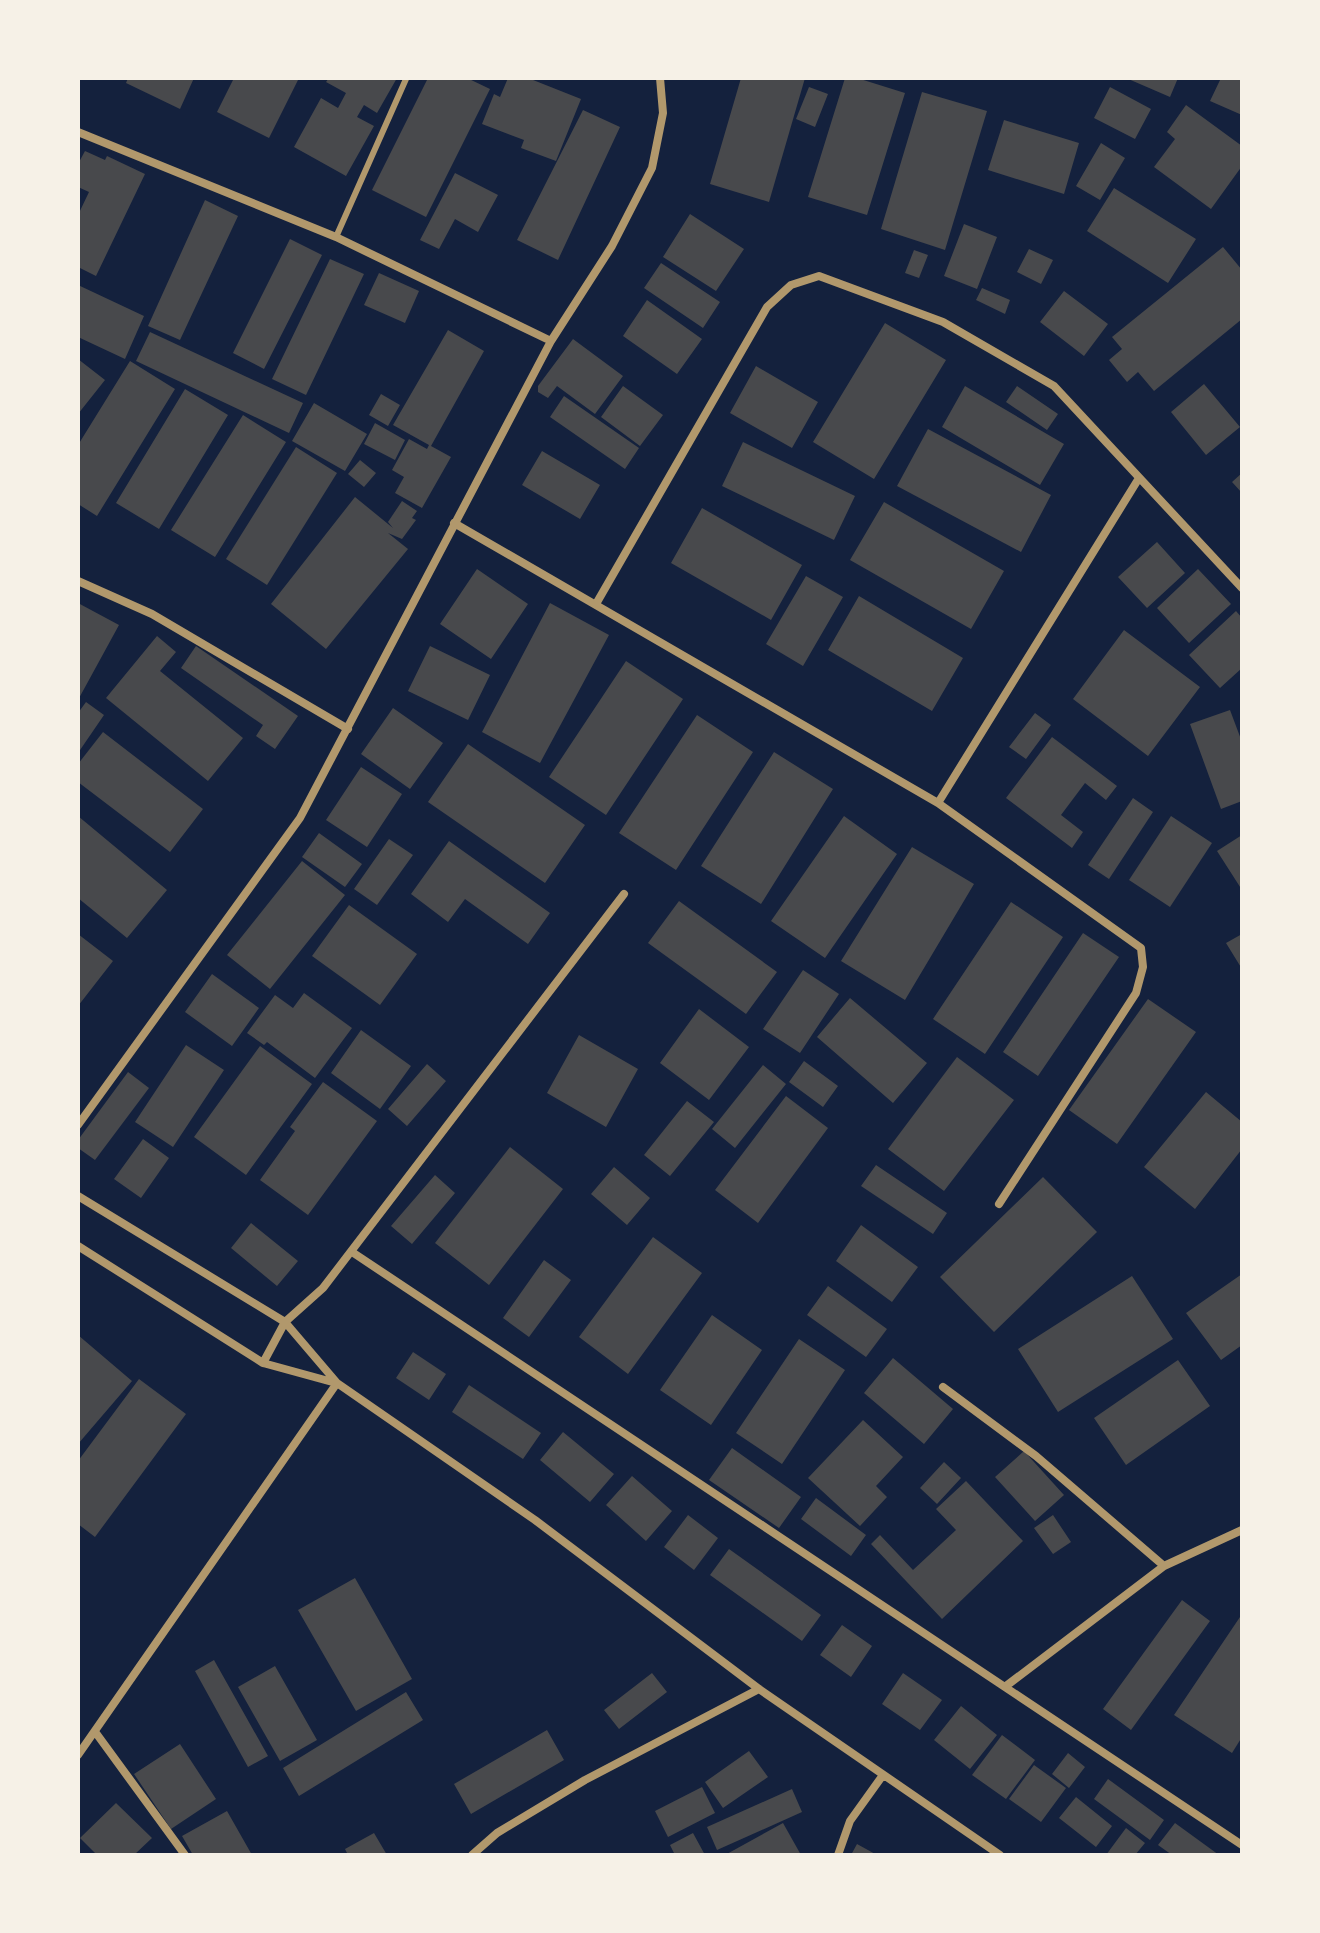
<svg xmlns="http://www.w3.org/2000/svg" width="1320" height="1933" viewBox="0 0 1320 1933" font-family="'Crimson Pro',serif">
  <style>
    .building { fill: #48494c }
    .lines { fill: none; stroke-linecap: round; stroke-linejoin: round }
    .service { stroke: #b1986c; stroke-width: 6 }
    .minor { stroke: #b1986c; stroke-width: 8 }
  </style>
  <rect width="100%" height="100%" fill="#14213d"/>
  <!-- building -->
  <path class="building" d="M128 78H194L180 109 126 83Z
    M234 78H299L269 138 217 112Z
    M329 78H397L377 113 364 105 357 117 374 126 346 176 294 147 321 98 338 108 346 93 326 82Z
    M428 78H467L490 89 426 217 372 190Z
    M508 78H528L581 99 556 161 521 148 524 140 482 124 494 94 500 97Z
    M741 78H805L769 202 710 184Z
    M845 78H857L905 93 867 215 808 197Z
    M1126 78H1178L1170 97Z
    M1221 78H1242V115L1210 101Z
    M809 87 828 94 815 127 796 119Z
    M1110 87 1151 109 1135 139 1094 118Z
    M922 92 987 111 945 250 881 229Z
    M1186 105 1242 146V166L1211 209 1154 167 1175 139 1167 132Z
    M583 110 620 127 558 260 517 240Z
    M1004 120 1079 143 1064 194 988 170Z
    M1101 143 1125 158 1100 200 1076 186Z
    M85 151 105 160 107 156 145 174 96 276 78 267V215L89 192 78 187V164Z
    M455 173 498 195 478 232 455 219 439 249 420 240Z
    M1114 188 1196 239 1168 283 1087 231Z
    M205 200 238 216 180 340 148 326Z
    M690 214 744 249 716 291 663 257Z
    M964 224 997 237 977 289 944 276Z
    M290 239 322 255 264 369 233 353Z
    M1223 247 1242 270V319L1154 391 1138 372 1127 382 1109 360 1122 349 1112 337Z
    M1029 249 1053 260 1041 284 1017 272Z
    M914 250 928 255 919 278 905 273Z
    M330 259 364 274 306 395 272 379Z
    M661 263 720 302 703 328 644 288Z
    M379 273 419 291 405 323 364 305Z
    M78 285 144 316 125 359 78 337Z
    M982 288 1010 300 1005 314 976 300Z
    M1064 291 1108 324 1084 356 1040 322Z
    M647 300 702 339 677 374 623 336Z
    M885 323 946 360 874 479 813 442Z
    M448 330 484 351 431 446 451 457 422 508 395 493 404 477 392 470 409 439 427 449 429 445 393 425Z
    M150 332 303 403 289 433 136 361Z
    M573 339 623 376 595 414 557 386 548 398 538 392V386Z
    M78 359 105 380 78 414Z
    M130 361 175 389 97 516 78 504V445Z
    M756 366 818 402 792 448 730 413Z
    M1204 384 1240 427 1206 455 1171 412Z
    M623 386 663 415 640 446 601 417Z
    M965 386 1064 444 1040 485 942 427Z
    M1017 386 1058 414 1047 430 1006 402Z
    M185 389 228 415 159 529 116 503Z
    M381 394 400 405 388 426 369 415Z
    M564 396 639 448 625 469 550 417Z
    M314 403 367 434 345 471 292 441Z
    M243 415 286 442 215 557 171 530Z
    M375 423 405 440 395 460 364 444Z
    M928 429 1051 495 1021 552 897 486Z
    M743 442 855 496 834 540 722 486Z
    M296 447 337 473 267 585 226 559Z
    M542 451 600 485 580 519 522 485Z
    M360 460 376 473 364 487 348 474Z
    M1242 473V493L1232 482Z
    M355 497 393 528 388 522 402 501 417 511 412 518 416 520 402 539 388 533 408 549 326 649 271 604Z
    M884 502 1004 571 971 629 850 560Z
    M702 508 802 565 771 620 671 563Z
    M1157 542 1185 573 1147 608 1118 577Z
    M477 569 528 604 491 659 440 624Z
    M1198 569 1231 604 1189 643 1157 608Z
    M806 576 843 597 803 666 766 644Z
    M859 596 963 658 932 711 828 650Z
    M78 603 119 625 78 700Z
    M550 603 609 635 540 763 482 732Z
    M1236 611 1242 618V668L1220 688 1189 655Z
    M1124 630 1200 687 1148 756 1073 699Z
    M157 636 176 652 160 671 243 738 208 781 106 698Z
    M196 646 298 716 275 749 256 736 263 725 181 668Z
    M430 646 490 675 468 720 408 691Z
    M626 661 683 699 606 815 549 777Z
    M86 702 104 715 78 753V713Z
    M393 708 443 743 410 789 361 754Z
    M1230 710 1242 742V801L1221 809 1190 724Z
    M1035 713 1051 725 1026 759 1009 747Z
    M697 715 753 752 676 870 619 833Z
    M103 732 203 809 170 852 78 782V764Z
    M1052 737 1117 786 1106 800 1085 783 1061 815 1083 832 1072 848 1006 798Z
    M468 744 585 825 545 883 428 802Z
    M774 752 833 789 761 904 701 866Z
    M361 767 402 794 367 847 326 820Z
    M1133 798 1153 812 1109 879 1088 865Z
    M78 816 167 890 127 938 78 898Z
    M844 816 897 854 825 958 771 921Z
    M1171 816 1212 843 1170 907 1129 880Z
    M319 833 362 864 345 887 302 857Z
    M1242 835V890L1217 851Z
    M389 839 413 855 377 905 354 889Z
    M449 841 550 913 528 944 465 899 448 922 411 894Z
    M912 847 974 884 905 1000 841 961Z
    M302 861 345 895 270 989 227 955Z
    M679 901 777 972 746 1014 648 943Z
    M1011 902 1063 937 985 1054 933 1019Z
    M349 905 417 954 380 1005 312 956Z
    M1083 933 1119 957 1038 1076 1003 1052Z
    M78 934 113 961 78 1006Z
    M1242 934V969L1226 943Z
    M803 970 839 994 800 1053 763 1029Z
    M212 974 259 1008 232 1046 185 1012Z
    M304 993 352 1028 315 1078 267 1042 264 1045 247 1033 275 995 293 1008Z
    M850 998 927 1063 893 1103 817 1037Z
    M1148 999 1196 1032 1117 1144 1069 1110Z
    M699 1009 749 1047 709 1100 660 1063Z
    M361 1030 411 1066 380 1109 331 1073Z
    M579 1035 638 1069 606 1127 547 1093Z
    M186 1045 224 1070 173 1147 135 1122Z
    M260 1046 312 1084 246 1175 194 1137Z
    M957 1057 1014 1100 944 1191 888 1149Z
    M804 1061 838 1086 823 1107 789 1082Z
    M427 1064 446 1081 407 1126 388 1109Z
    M763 1065 786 1084 735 1148 712 1129Z
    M128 1072 149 1088 95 1160 78 1148V1140Z
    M323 1082 377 1121 308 1215 260 1180 295 1131 290 1127Z
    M1206 1092 1242 1122V1149L1195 1209 1144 1167Z
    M786 1096 828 1128 758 1223 715 1190Z
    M687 1101 714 1122 670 1176 644 1155Z
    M143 1139 169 1158 141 1198 114 1179Z
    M510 1147 563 1189 489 1285 435 1243Z
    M876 1165 947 1213 933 1234 861 1186Z
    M614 1167 650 1198 627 1225 591 1194Z
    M435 1175 455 1193 412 1244 391 1226Z
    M1043 1177 1097 1232 994 1332 940 1277Z
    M251 1223 298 1261 277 1286 231 1248Z
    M861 1225 918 1267 892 1302 836 1261Z
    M653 1237 702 1273 628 1374 579 1337Z
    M544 1260 571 1280 529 1337 503 1318Z
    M1242 1274V1345L1221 1360 1186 1313Z
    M1132 1276 1173 1339 1058 1412 1018 1349Z
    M828 1286 887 1329 866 1357 807 1315Z
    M712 1315 762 1350 711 1425 660 1390Z
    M78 1335 132 1381 78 1444Z
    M799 1339 845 1370 782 1464 736 1433Z
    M413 1352 446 1374 429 1400 396 1378Z
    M893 1358 953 1409 924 1444 864 1393Z
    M1178 1360 1210 1406 1126 1465 1094 1418Z
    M139 1379 186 1414 95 1537 78 1524V1461Z
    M469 1385 541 1433 523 1459 452 1412Z
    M863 1420 903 1457 876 1486 887 1497 860 1526 808 1478Z
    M563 1432 614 1474 590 1502 540 1460Z
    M732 1448 801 1497 779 1528 709 1480Z
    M1024 1451 1064 1495 1035 1521 995 1477Z
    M944 1462 961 1478 937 1504 920 1488Z
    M632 1476 672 1511 646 1541 606 1505Z
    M966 1481 1023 1541 942 1619 871 1544 880 1535 913 1570 956 1530 936 1509Z
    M816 1498 866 1535 851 1556 801 1519Z
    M688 1515 718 1538 694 1570 664 1547Z
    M1053 1515 1071 1542 1053 1554 1034 1528Z
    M729 1549 821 1615 802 1641 710 1575Z
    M355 1578 412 1679 356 1711 298 1610Z
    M1182 1600 1210 1621 1131 1730 1103 1709Z
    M1242 1614V1737L1232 1753 1174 1715Z
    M842 1625 872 1646 851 1677 820 1655Z
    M214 1660 268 1756 248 1767 195 1671Z
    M275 1666 317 1740 280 1761 238 1687Z
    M652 1673 667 1692 619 1729 604 1710Z
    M903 1673 942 1700 920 1730 882 1704Z
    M406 1692 423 1720 299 1796 283 1768Z
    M961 1706 997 1735 970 1769 934 1740Z
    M547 1730 564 1760 471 1814 454 1784Z
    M1002 1735 1035 1760 1006 1799 972 1775Z
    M180 1744 216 1799 171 1829 134 1774Z
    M749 1751 768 1777 723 1808 705 1782Z
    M1068 1753 1085 1767 1069 1788 1052 1774Z
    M1034 1765 1066 1788 1041 1822 1009 1799Z
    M1108 1779 1164 1820 1150 1840 1094 1799Z
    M702 1787 715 1813 668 1837 655 1811Z
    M792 1789 802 1812 717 1850 707 1827Z
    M1076 1797 1112 1826 1096 1847 1059 1818Z
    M116 1803 152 1838 134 1855H97L80 1838Z
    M227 1811 252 1855H193L182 1836Z
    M783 1823 801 1855H725Z
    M1175 1823 1219 1855H1172L1158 1845Z
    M1126 1828 1145 1843 1135 1855H1106Z
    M374 1833 387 1855H348L345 1849Z
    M693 1833 705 1855H675L670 1845Z
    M857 1844 877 1855H851Z"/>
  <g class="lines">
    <!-- service -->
    <path class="service" d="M336 237 406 79"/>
    <!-- minor -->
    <path class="minor" d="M78 132 336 237 551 341
      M454 523 938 803 1141 948 1143 967 1136 993 999 1204
      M78 581 152 614 348 729
      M596 604 767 307 791 285 819 276 943 322 1054 386 1242 588
      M938 803 1139 478
      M78 1125 300 818 551 341 612 246 652 168 663 113 660 78
      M78 1196 285 1322 337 1383 535 1520 759 1689 1000 1855
      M78 1246 263 1363 336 1383
      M352 1252 1242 1845
      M263 1363 285 1322 323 1288 624 894
      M943 1387 1036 1456 1164 1566
      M1006 1686 1164 1566 1242 1530
      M96 1733 185 1855
      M78 1755 337 1383
      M472 1855 497 1833 585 1780 759 1689
      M838 1855 850 1821 883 1775"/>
  </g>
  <!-- border -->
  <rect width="1320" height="1933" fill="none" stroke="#f6f1e7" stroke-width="160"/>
</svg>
